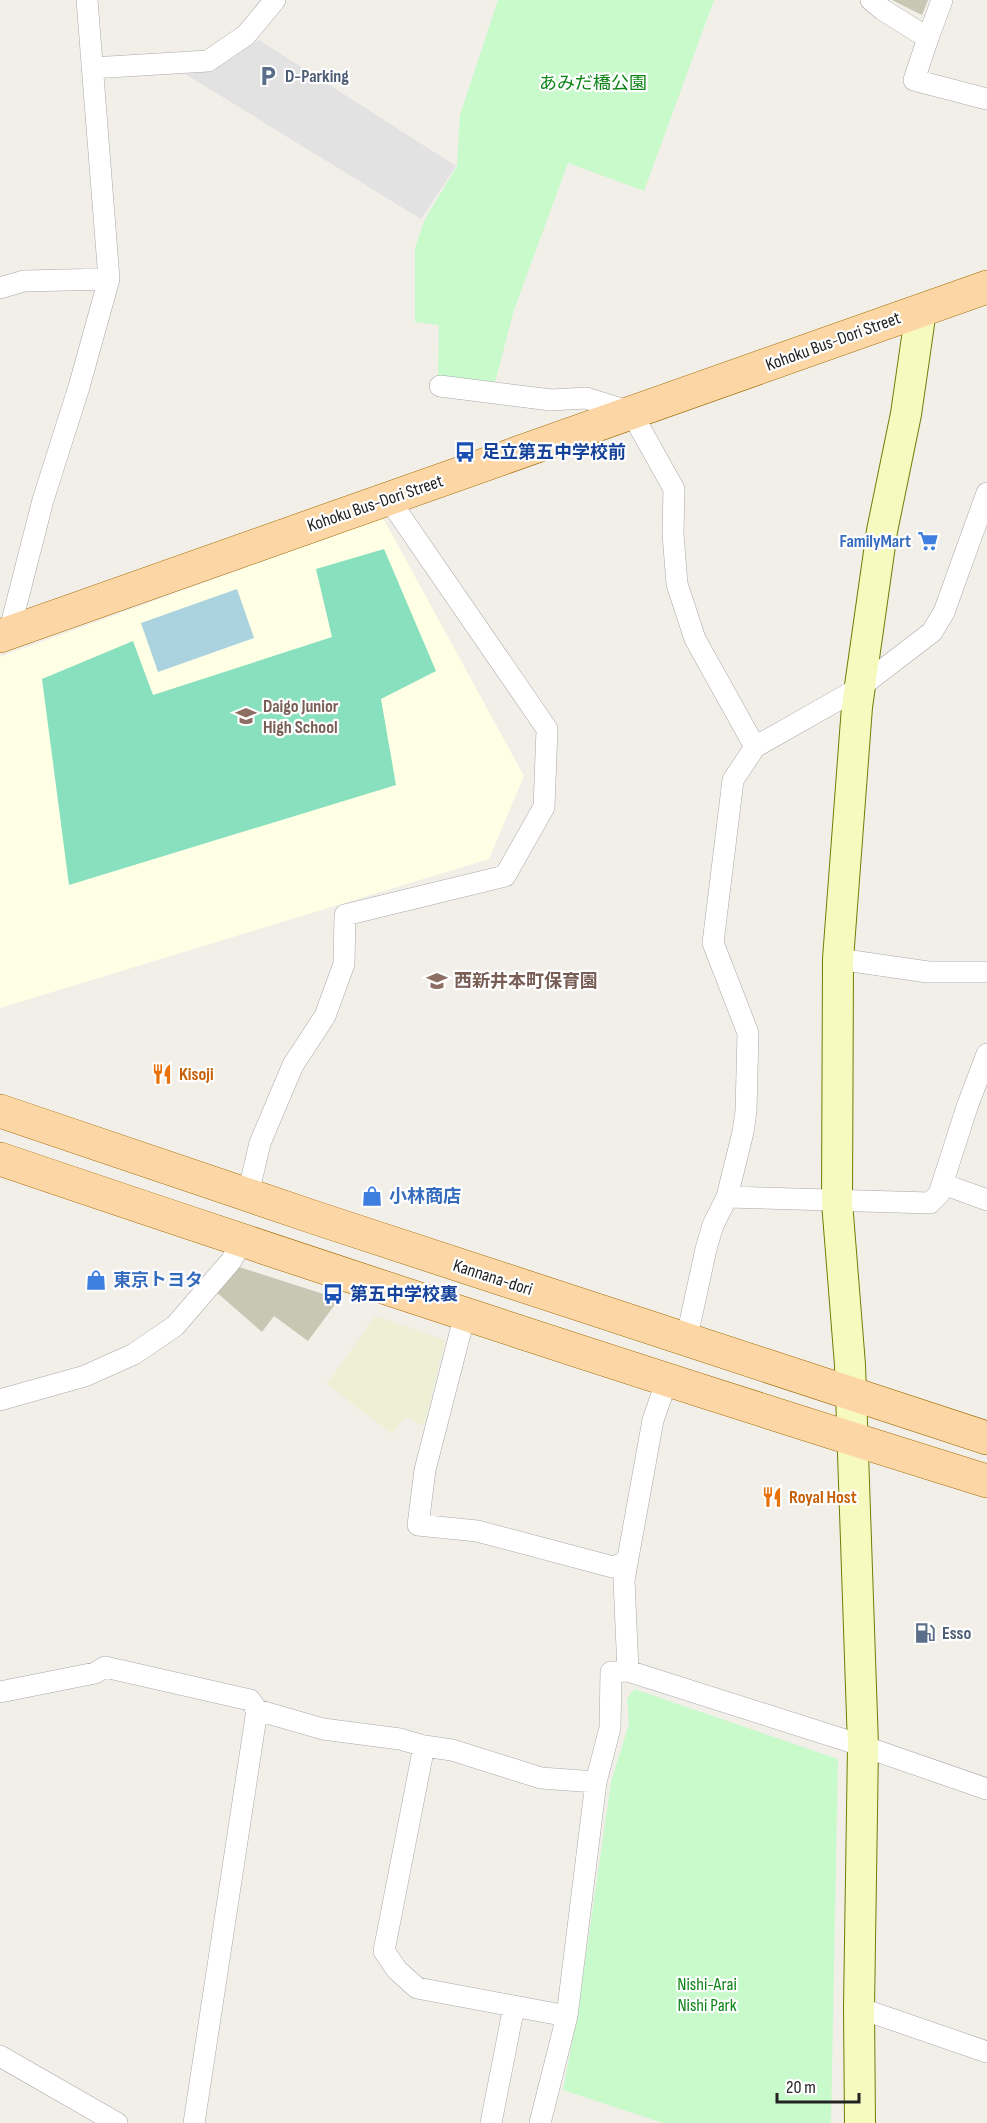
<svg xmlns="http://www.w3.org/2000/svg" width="987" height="2123" viewBox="0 0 987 2123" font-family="'Sofia Sans Condensed','Noto Sans JP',sans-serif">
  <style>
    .education { fill: #ffffe5 }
    .construction { fill: #c7c7b4 }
    .farmland { fill: #eef0d5 }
    .park { fill: #c8facc }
    .pitch { fill: #88e0be }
    .parking { fill: #e2e2e2 }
    .water { fill: #aad3df }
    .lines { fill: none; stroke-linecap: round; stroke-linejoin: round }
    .street-casing { stroke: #a9a9a9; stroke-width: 22 }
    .secondary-casing { stroke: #707d05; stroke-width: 32 }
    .primary-casing { stroke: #a06b00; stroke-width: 34 }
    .street { stroke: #fff; stroke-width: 21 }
    .secondary { stroke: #f7fabf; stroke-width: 30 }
    .primary { stroke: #fcd6a4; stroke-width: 33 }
    .labels { text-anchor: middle; stroke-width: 4.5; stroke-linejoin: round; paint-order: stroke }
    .service-label { font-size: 18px; font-weight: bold; fill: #4e5e75; stroke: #fff; text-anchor: start }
    .park-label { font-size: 18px; fill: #0c8416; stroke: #fff }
    .street-label { font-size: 18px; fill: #222; stroke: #fff }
    .transit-label { font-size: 18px; font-weight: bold; fill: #164399; stroke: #fff; text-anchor: start }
    .shop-label { font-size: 18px; font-weight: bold; fill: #366cbe; stroke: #fff; text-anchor: start }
    .education-label { font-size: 18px; font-weight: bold; fill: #785e54; stroke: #fff; text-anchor: start }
    .food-label { font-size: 18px; font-weight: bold; fill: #c56008; stroke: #fff; text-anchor: start }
  </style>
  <rect width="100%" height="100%" fill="#f2efe9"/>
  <!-- education -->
  <path class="education" d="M383 518 524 776 489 859 0 1008V657Z"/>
  <!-- construction -->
  <path class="construction" d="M892 0H928L922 15Z
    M239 1267 339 1299 308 1341 274 1316 262 1332 214 1290Z"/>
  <!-- farmland -->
  <path class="farmland" d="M375 1316 445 1340 424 1426 405 1417 392 1434 327 1384Z"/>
  <!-- park -->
  <path class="park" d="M498 0H714L644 191 568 163 514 310 494 386 438 380 439 325 415 322V248L424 221 457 166 460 115Z
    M634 1689 838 1759 831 2123H663L563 2090 578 2010 611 1782 629 1724 627 1699Z"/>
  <!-- pitch -->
  <path class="pitch" d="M384 549 436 671 381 699 396 785 69 885 42 679 133 641 153 695 332 637 316 569Z"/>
  <!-- parking -->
  <path class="parking" d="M259 40 456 166 421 219 185 74 213 70Z"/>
  <!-- water -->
  <path class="water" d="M237 589 254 638 158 672 141 623Z"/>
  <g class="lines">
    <!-- street casing -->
    <g class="street-casing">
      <path id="street" d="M871 0 883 10 928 38 914 80 987 99
        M928 38 942 0
        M92 68 208 61 246 35 275 0
        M0 288 24 281 109 279
        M440 386 551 400 586 398 631 412 674 489 673 534 677 584 695 639 755 747
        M9 633 43 500 79 387 109 279 87 0
        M838 959 928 972H987
        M943 1184 987 1200
        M248 1194 260 1143 293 1065 325 1016 344 964 345 915 505 876 544 807 547 729 388 498
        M727 1197 930 1203 939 1194 967 1107 987 1054
        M465 1314 425 1470 418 1525 477 1531 613 1567 626 1562
        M686 1341 706 1249 713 1225 727 1197 743 1132 746 1111 748 1033 713 943 733 780 755 747 859 688 932 632 944 612 987 493
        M0 1400 85 1376 134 1354 175 1326 231 1261 242 1241
        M628 1671 624 1580 653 1420 667 1380
        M0 1692 95 1673 105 1667 250 1700 257 1710 323 1729 400 1739 424 1746 452 1750 541 1778 596 1782
        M424 1746 384 1951 397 1970 417 1988 567 2016
        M859 2008 987 2052
        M0 2056 117 2123
        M194 2123 257 1710
        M491 2123 514 2006
        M540 2123 567 2016 596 1782 610 1728 611 1672 628 1671 848 1741 987 1789"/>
    </g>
    <!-- secondary casing -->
    <g class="secondary-casing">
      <path id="secondary" d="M860 2123 859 2008 863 1746 850 1365 837 1202 838 959 857 707 882 531 906 414 921 310"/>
    </g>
    <!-- primary casing -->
    <g class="primary-casing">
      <path id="primary" d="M0 636 987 287
        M0 1111 319 1219 987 1438
        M0 1159C328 1270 656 1378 987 1481"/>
    </g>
    <!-- street -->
    <use href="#street" class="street"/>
    <!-- secondary -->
    <use href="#secondary" class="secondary"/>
    <!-- primary -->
    <use href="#primary" class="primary"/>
  </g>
  <!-- icons -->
  <defs>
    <g id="parking-bare" transform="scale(1.62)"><path d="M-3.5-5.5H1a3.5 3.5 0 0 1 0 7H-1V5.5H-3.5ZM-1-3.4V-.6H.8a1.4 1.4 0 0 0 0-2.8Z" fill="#5c6f8a" stroke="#fff" stroke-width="2.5" paint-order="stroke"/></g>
    <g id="bus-bare" transform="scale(1.62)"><path d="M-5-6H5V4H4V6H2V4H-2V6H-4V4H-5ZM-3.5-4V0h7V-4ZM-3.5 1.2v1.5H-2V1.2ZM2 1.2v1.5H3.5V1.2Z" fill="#1a4fb4" stroke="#fff" stroke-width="2.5" paint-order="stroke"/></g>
    <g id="supermarket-bare" transform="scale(1.62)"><path d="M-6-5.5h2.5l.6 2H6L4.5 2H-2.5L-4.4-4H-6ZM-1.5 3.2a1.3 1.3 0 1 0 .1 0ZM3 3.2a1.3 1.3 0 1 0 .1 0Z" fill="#3f7fe0" stroke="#fff" stroke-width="2.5" paint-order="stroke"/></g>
    <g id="school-bare" transform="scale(1.62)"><path d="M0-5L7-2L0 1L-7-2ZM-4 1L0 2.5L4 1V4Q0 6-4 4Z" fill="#8d6e63" stroke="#fff" stroke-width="2.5" paint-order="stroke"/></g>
    <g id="restaurant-bare" transform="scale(1.62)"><path d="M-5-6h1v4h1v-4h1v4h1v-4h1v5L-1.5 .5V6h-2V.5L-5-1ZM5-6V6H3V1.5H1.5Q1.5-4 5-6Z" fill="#e8710a" stroke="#fff" stroke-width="2.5" paint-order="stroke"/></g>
    <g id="shop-bare" transform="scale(1.62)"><path d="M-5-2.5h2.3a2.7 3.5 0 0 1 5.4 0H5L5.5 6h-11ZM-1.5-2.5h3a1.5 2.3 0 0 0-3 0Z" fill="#3f7fe0" stroke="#fff" stroke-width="2.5" paint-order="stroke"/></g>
    <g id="fuel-bare" transform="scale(1.62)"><path d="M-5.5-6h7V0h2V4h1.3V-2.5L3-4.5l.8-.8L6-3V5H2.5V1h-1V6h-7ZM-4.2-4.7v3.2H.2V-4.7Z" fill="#5c6f8a" stroke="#fff" stroke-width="2.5" paint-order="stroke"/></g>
  </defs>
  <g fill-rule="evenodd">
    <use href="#parking-bare" x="268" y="76"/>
    <use href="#bus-bare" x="465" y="452"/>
    <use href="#supermarket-bare" x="928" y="541"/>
    <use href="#school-bare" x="246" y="716"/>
    <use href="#school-bare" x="437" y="981"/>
    <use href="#restaurant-bare" x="162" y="1074"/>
    <use href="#shop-bare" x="372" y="1196"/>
    <use href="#shop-bare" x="96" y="1280"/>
    <use href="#bus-bare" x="333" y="1294"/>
    <use href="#restaurant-bare" x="772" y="1497"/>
    <use href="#fuel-bare" x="925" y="1633"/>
  </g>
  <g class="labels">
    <!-- service labels -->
    <g class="service-label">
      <text x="285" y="82">D-Parking</text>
      <text x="942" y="1639">Esso</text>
    </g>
    <!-- park labels -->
    <g class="park-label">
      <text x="593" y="89">あみだ橋公園</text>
      <text x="707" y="1990">Nishi-Arai<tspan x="707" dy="21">Nishi Park</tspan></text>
    </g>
    <!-- street labels -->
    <g class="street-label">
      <text transform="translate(833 341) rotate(-20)" y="6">Kohoku Bus-Dori Street</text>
      <text transform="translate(375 503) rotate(-19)" y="6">Kohoku Bus-Dori Street</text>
      <text transform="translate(493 1277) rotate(18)" y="6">Kannana-dori</text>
    </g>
    <!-- transit labels -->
    <g class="transit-label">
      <text x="482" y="458">足立第五中学校前</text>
      <text x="350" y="1300">第五中学校裏</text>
    </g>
    <!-- shop labels -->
    <g class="shop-label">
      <text x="911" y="547" text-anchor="end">FamilyMart</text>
      <text x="389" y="1202">小林商店</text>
      <text x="113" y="1286">東京トヨタ</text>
    </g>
    <!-- education labels -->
    <g class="education-label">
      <text x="263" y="712">Daigo Junior<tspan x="263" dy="21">High School</tspan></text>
      <text x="454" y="987">西新井本町保育園</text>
    </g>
    <!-- food labels -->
    <g class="food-label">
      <text x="179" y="1080">Kisoji</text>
      <text x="789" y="1503">Royal Host</text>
    </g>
  </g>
  <!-- scale -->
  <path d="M777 2093v9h82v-9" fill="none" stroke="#222222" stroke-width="3"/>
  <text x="786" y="2093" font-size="18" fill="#222222" stroke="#ffffff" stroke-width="4.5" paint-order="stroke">20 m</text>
</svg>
